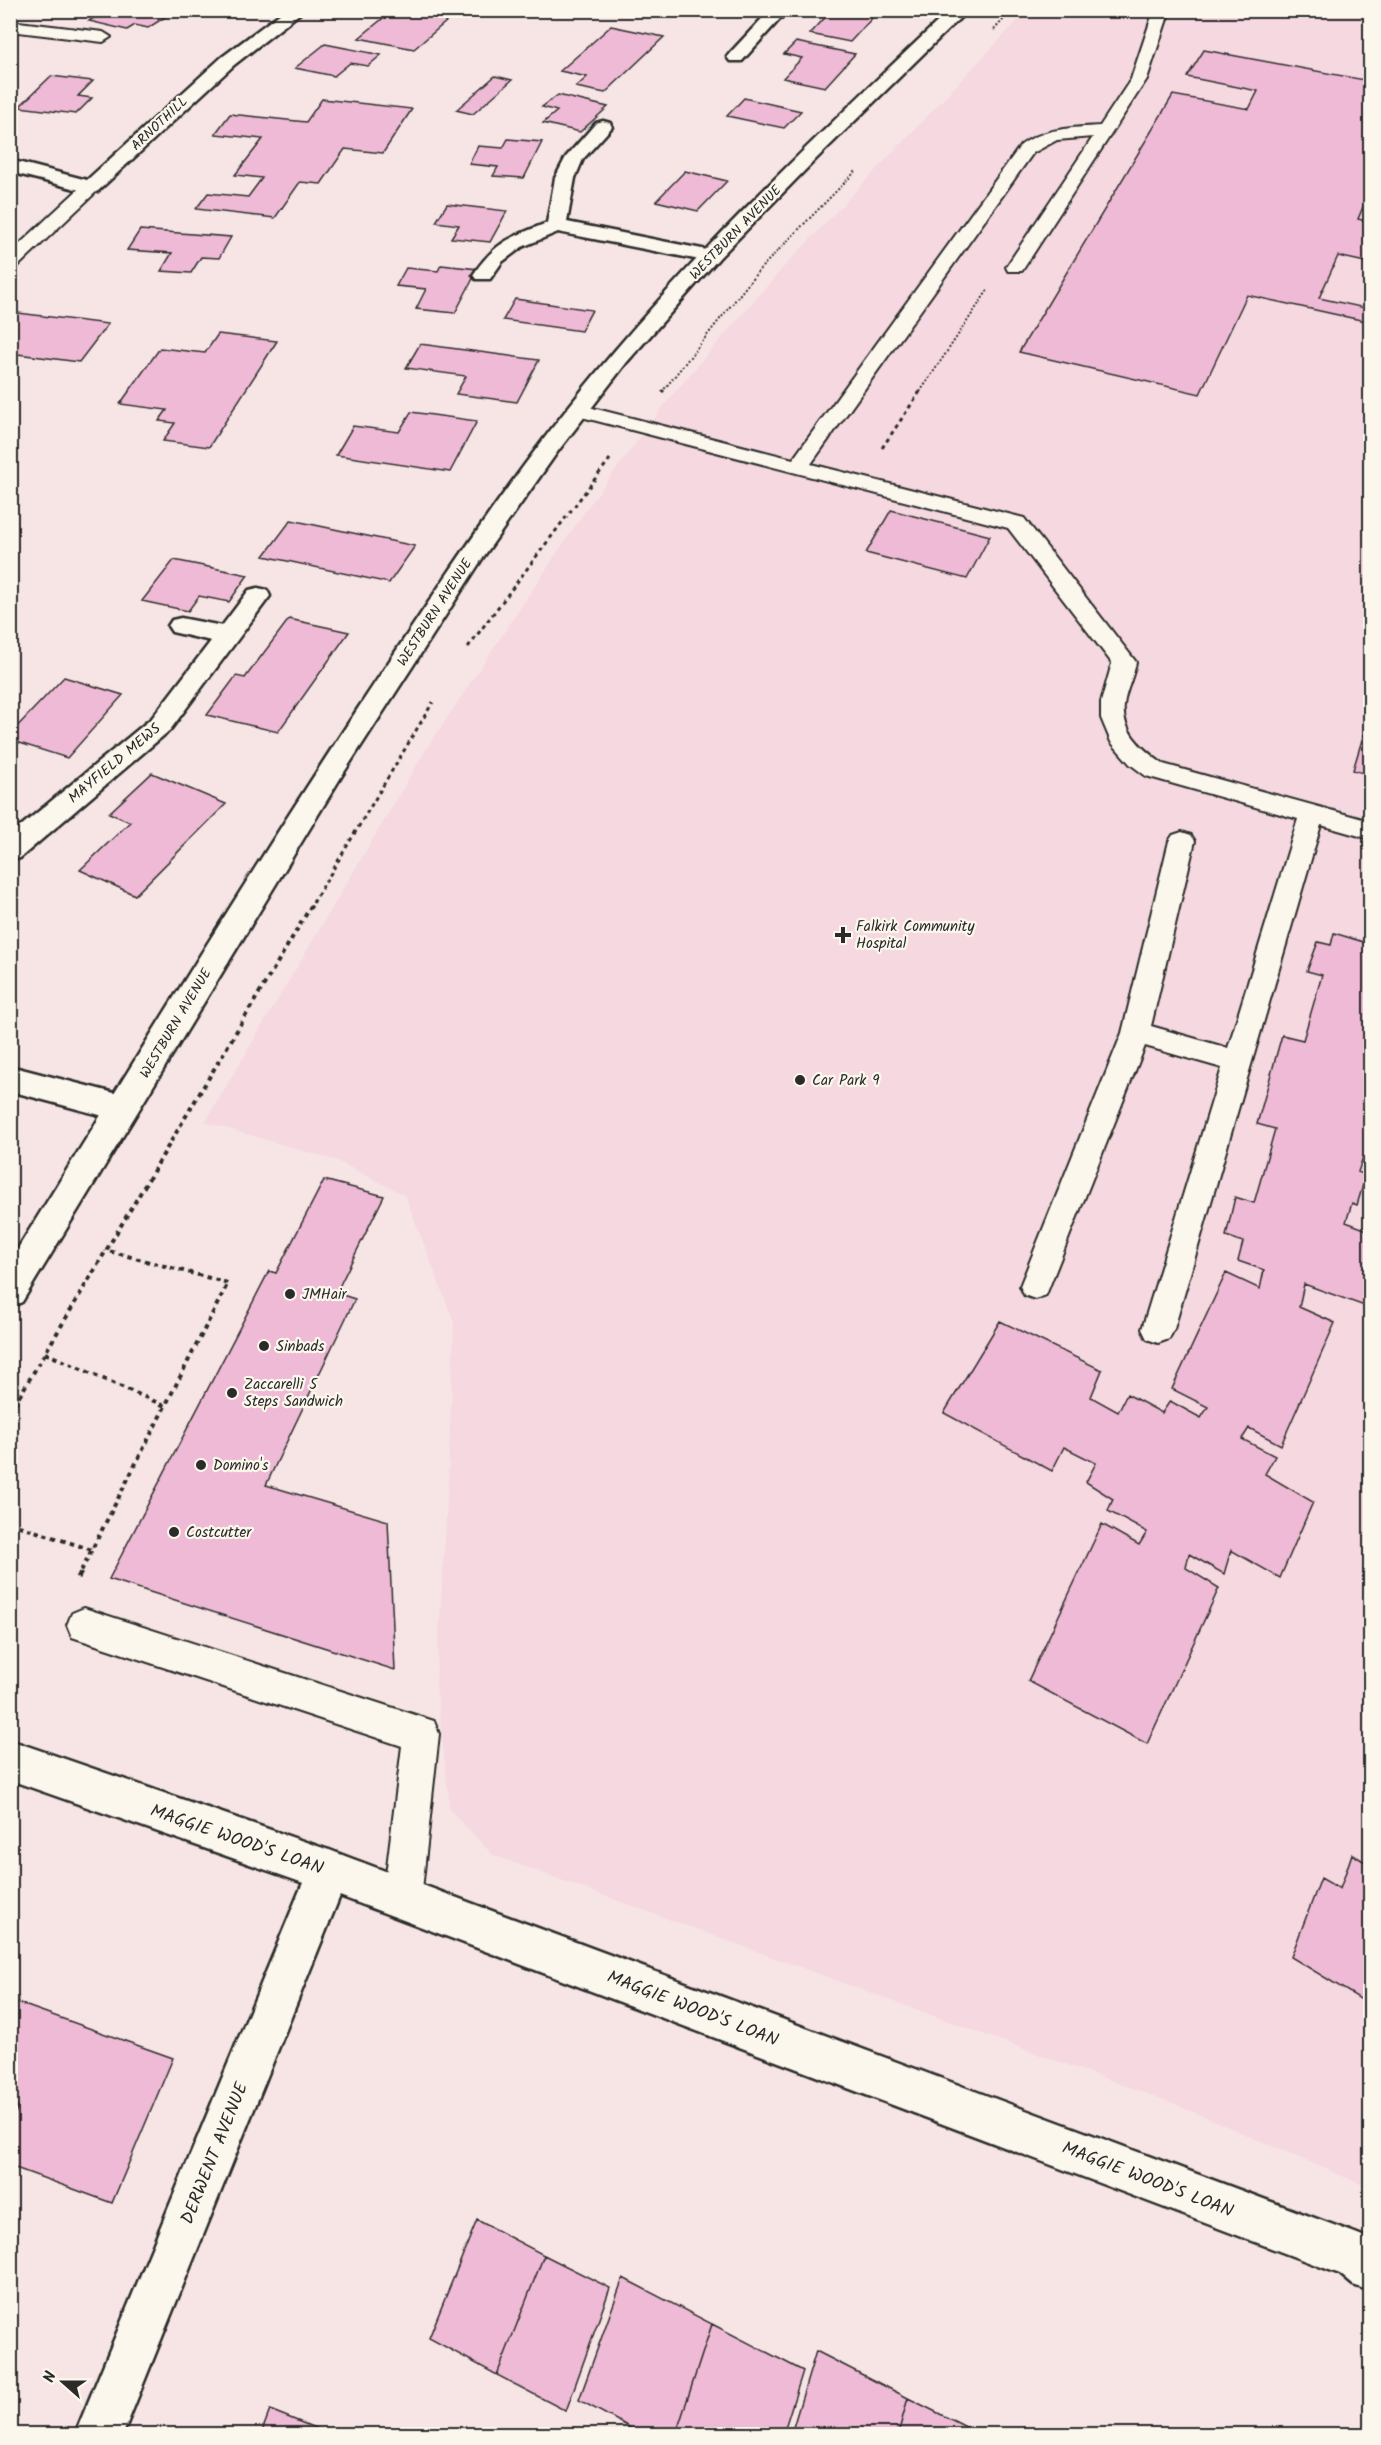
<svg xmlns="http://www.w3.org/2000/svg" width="1381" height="2445" viewBox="0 0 1381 2445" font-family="Kalam,sans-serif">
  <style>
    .built { fill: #f5d8e0 }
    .building { fill: #efbad5; stroke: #2b2b2b; stroke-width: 1.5 }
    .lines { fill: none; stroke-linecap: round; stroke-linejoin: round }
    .service-casing { stroke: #2b2b2b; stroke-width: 4 }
    .minor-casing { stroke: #2b2b2b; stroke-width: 5 }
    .tertiary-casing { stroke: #2b2b2b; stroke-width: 5 }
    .secondary-casing { stroke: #2b2b2b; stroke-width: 5 }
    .path-far3 { stroke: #2b2b2b; stroke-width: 2; stroke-dasharray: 2 2; stroke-linecap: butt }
    .path-far2 { stroke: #2b2b2b; stroke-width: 3; stroke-dasharray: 4 4; stroke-linecap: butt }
    .path-far1 { stroke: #2b2b2b; stroke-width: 4; stroke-dasharray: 4.5 4.5; stroke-linecap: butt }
    .path { stroke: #2b2b2b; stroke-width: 5; stroke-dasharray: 6 6; stroke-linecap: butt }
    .service { fill: #fbf7ec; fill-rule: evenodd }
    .minor { fill: #fbf7ec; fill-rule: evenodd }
    .tertiary { fill: #fbf7ec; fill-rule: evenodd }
    .secondary { fill: #fbf7ec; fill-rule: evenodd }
    .poi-dot { fill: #2b2b2b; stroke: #fbf7ec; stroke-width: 2 }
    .labels { text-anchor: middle; stroke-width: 4.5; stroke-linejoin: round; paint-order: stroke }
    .far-street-label { font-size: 14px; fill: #2b2b2b; stroke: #fbf7ec }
    .street-label { font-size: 15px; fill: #2b2b2b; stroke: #fbf7ec }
    .poi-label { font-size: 15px; fill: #2b2b2b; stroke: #fbf7ec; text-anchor: start }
    .near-street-label { font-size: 18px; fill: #2b2b2b; stroke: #fbf7ec }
  </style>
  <rect width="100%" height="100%" fill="#f7e5e5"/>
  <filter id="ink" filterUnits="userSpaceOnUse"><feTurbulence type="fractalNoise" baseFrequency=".0167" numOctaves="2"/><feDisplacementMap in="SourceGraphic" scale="12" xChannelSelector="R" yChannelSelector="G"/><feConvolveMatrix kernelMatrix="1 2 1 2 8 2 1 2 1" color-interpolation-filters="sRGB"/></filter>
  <g filter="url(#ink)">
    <!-- built -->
    <path class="built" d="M1027 11H1370V2188L1175 2104 493 1855 450 1810 436 1683 448 1487 454 1322 405 1195 335 1160 205 1122 427 748 587 508 672 395 780 271Z"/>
    <!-- building -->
    <path class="building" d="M106 10H176L148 28 135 25 127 30 89 21Z
      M393 10H460L414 49 359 38Z
      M832 10H896L889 17 875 15 850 42 810 34Z
      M611 26 664 37 605 93 576 87 587 77 560 71Z
      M796 42 855 54 825 87 783 78 802 58 784 54Z
      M325 44 381 55 368 66 350 63 334 76 295 68Z
      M1204 50 1370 81V190L1358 219 1370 222V263L1338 256 1319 298 1370 309V322L1247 295 1200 394 1019 352 1173 95 1249 109 1258 91 1187 77Z
      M51 76 93 81 78 96 92 98 76 114 19 107Z
      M495 76 512 80 473 114 456 110Z
      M558 95 608 107 580 132 543 123 557 111 542 107Z
      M744 98 801 111 784 128 727 116Z
      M322 99 412 109 383 153 345 149 321 184 300 182 275 218 196 209 208 193 248 197 262 178 235 175 263 139 215 134 230 114 306 122Z
      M508 139 542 142 524 178 493 176 498 167 469 164 478 146 503 148Z
      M685 171 727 181 698 211 656 201Z
      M447 204 507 211 490 242 451 238 459 225 436 222Z
      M140 230 231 237 219 258 201 257 191 273 161 271 172 253 127 250Z
      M441 265 478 269 455 313 416 309 426 289 396 286 406 268 438 271Z
      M515 299 592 310 581 331 503 320Z
      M10 312 108 324 79 362 10 353Z
      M218 334 277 341 209 447 163 441 175 423 159 421 167 410 120 404 160 348 205 353Z
      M420 344 539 360 517 402 456 394 466 376 406 368Z
      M411 412 477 421 450 472 336 455 353 426 399 432Z
      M891 510 990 536 967 579 866 553Z
      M291 520 415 546 389 583 264 556Z
      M174 560 248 575 229 602 199 596 188 611 142 601Z
      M289 619 349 632 278 732 207 715 236 676 245 678Z
      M64 677 123 695 67 758 10 740V734Z
      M1370 713V775L1353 770Z
      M1370 713V775L1353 770Z
      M152 773 226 804 135 895 80 870 130 822 109 813Z
      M1334 933 1370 944V1159L1363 1157 1358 1172 1366 1175 1357 1205 1352 1203 1346 1222 1370 1231V1308L1304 1284 1299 1307 1335 1323 1281 1445 1249 1428 1242 1439 1275 1456 1265 1474 1313 1502 1280 1578 1231 1550 1224 1574 1189 1554 1186 1568 1219 1588 1147 1744 1028 1681 1102 1524 1139 1545 1147 1532 1108 1511 1113 1499 1086 1482 1096 1463 1064 1447 1052 1471 944 1413 1000 1321 1102 1370 1091 1397 1118 1412 1127 1394 1162 1413 1170 1401 1201 1418 1208 1407 1172 1389 1226 1273 1260 1289 1264 1270 1238 1261 1243 1242 1226 1236 1235 1197 1254 1203 1275 1129 1257 1124 1282 1035 1303 1040 1322 975 1307 971 1318 942 1331 945Z
      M324 1180 384 1196 336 1293 355 1299 266 1485 388 1521 395 1670 109 1579 269 1271 276 1273Z
      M1352 1854 1370 1865V2005L1291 1957 1321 1878 1340 1889Z
      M10 2000 173 2058 112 2203 10 2166V2124L18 2107 10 2104Z
      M477 2220 544 2255 497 2375 429 2338Z
      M544 2255 610 2288 566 2411 497 2375Z
      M623 2278 712 2324 676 2434H642L579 2400Z
      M712 2324 803 2371 783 2434H676Z
      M816 2351 908 2398 898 2434H791Z
      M908 2398 980 2434H898Z
      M270 2410 330 2434H261Z"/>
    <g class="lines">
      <!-- service casing -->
      <g class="service-casing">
        <path id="service" d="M1154 10H1170L1147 79 1022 271H1008L1006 267 1093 137 1057 140 1033 153 811 464 1024 518 1136 662C1134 675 1128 686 1125 699 1118 729 1141 748 1163 764L1370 821V839L1321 825 1174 1329 1169 1339 1158 1343 1147 1339 1142 1329 1222 1068 1145 1046 1046 1295 1035 1299 1024 1295 1020 1286 1122 1033 1169 841 1173 835 1182 832 1191 835 1195 841 1151 1026 1228 1048 1298 819 1146 776 1130 764 1111 742 1101 718V702L1112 663 1008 528 570 414 567 410 570 406 577 404 793 459 1021 145C1044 128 1071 128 1100 126L1131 79Z
          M10 21 103 32 111 37 103 42 10 31Z
          M91 182 97 183 100 187 97 191 17 267 10 268V253L85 183Z
          M84 1608 434 1721 439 1734 421 1899 415 1912 402 1918 389 1912 383 1899 402 1746 72 1637 67 1625 72 1613Z"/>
      </g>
      <!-- minor casing -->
      <g class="minor-casing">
        <path id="minor" d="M285 10H304L234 65 98 191 91 193 10 172V160L87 180 222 57Z
          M770 10H788L742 61H730L727 57 730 53Z
          M603 121 610 123 612 127 583 159 575 178 567 222 717 252 720 256 717 260 710 262 558 232 522 247 502 262 490 279H476L473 275C495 242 511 237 547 223L555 178 566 157 596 123Z
          M258 588 267 590 270 596 170 730 20 858 10 861V835L152 718 211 641 172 632 168 626 172 620 181 618 222 626 249 590Z
          M329 1850 344 1856 350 1871 123 2434H75L314 1856Z"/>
      </g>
      <!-- tertiary casing -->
      <g class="tertiary-casing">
        <path id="tertiary" d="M10 1066 122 1095 133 1099 138 1108 133 1117 122 1121 10 1091Z
          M10 1740 329 1850 1355 2233 1370 2239V2291L1353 2285 1340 2274 329 1892 10 1780Z"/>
      </g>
      <!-- secondary casing -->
      <g class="secondary-casing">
        <path id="secondary" d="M950 10H968L816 159 719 258 627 362 558 451 484 556 341 777 22 1302 10 1307V1261C126 1076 239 889 359 707 426 606 492 504 567 409 681 264 816 137 950 10Z"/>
      </g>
      <!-- path-far3 -->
      <path class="path-far3" d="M994 30 1012 10
        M662 392 760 269 857 170
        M920 392 988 290"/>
      <!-- path-far2 -->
      <path class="path-far2" d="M662 392 664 390
        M882 448 921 390
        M468 647 610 459
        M313 903 433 702"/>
      <!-- path-far1 -->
      <path class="path-far1" d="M45 1353 165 1406
        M10 1412 314 901
        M10 1523 92 1550
        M81 1571 228 1283 105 1250"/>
      <!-- path -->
      <path class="path" d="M78 1578 82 1570"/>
      <!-- service -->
      <use href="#service" class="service"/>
      <!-- minor -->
      <use href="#minor" class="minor"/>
      <!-- tertiary -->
      <use href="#tertiary" class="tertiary"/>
      <!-- secondary -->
      <use href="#secondary" class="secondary"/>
    </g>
  </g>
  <!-- markers -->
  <g class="poi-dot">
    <path d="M840 926h6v6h6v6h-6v6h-6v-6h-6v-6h6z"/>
    <circle cx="800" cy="1080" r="6"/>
    <circle cx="290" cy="1294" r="6"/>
    <circle cx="264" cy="1346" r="6"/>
    <circle cx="232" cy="1393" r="6"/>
    <circle cx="201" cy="1465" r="6"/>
    <circle cx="174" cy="1532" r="6"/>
  </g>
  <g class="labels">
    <!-- far-street labels -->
    <g class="far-street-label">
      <text transform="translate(159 123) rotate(-43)" y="5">ARNOTHILL</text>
      <text transform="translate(735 232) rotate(-46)" y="5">WESTBURN AVENUE</text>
      <text transform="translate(434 612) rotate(-57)" y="5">WESTBURN AVENUE</text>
      <text transform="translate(175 1023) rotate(-59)" y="5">WESTBURN AVENUE</text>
    </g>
    <!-- street labels -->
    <g class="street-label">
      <text transform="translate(114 763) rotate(-40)" y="5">MAYFIELD MEWS</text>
    </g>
    <!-- poi labels -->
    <g class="poi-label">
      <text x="856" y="931">Falkirk Community<tspan x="856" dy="17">Hospital</tspan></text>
      <text x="812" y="1085">Car Park 9</text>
      <text x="302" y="1299">JMHair</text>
      <text x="276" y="1351">Sinbads</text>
      <text x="244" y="1389">Zaccarelli 5<tspan x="244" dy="17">Steps Sandwich</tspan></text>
      <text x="213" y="1470">Domino's</text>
      <text x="186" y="1537">Costcutter</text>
    </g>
    <!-- near-street labels -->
    <g class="near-street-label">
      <text transform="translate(237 1839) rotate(19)" y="6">MAGGIE WOOD'S LOAN</text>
      <text transform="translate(693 2008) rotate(21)" y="6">MAGGIE WOOD'S LOAN</text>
      <text transform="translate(214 2153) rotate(-68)" y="6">DERWENT AVENUE</text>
      <text transform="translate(1148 2179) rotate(21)" y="6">MAGGIE WOOD'S LOAN</text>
    </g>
  </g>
  <!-- margin -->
  <rect width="1381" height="2445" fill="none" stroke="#fbf7ec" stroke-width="36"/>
  <rect x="18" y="18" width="1345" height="2409" fill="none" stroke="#2b2b2b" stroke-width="2" filter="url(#ink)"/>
  <!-- north arrow -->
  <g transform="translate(63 2382) rotate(291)" stroke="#fbf7ec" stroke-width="4.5" paint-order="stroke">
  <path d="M0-4.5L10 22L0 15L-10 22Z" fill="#2b2b2b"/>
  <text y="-9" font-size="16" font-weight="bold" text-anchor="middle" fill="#2b2b2b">N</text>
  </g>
</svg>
